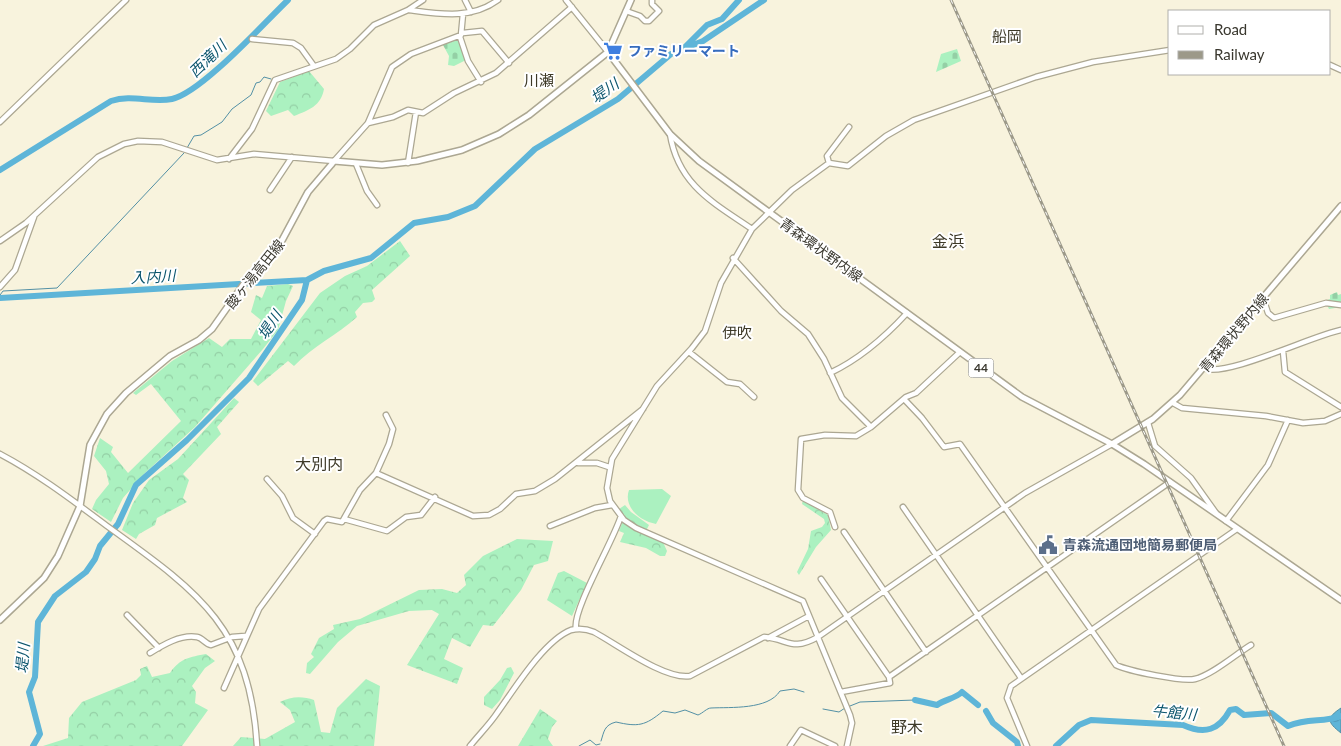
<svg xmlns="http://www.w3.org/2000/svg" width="1341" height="746" viewBox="0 0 1341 746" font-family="Lato,'Noto Sans JP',sans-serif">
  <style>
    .forest { fill: url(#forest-crowns) }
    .cemetery { fill: url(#cemetery-stones) }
    .pitch { fill: #abf1c0 }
    .water { fill: url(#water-waves); stroke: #5390a5 }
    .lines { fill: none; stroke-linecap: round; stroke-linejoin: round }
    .stream { stroke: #5390a5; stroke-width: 1 }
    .river { stroke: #5eb5d8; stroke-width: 6 }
    .minor-casing { stroke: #aca792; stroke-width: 7 }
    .major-casing { stroke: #aca792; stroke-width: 8 }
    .minor { stroke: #fff; stroke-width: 4.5 }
    .major { stroke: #fff; stroke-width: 5 }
    .rail-casing { stroke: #9c9989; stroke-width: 3 }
    .rail { stroke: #fff; stroke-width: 1; stroke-dasharray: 4; stroke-linecap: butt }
    .labels { text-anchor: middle; stroke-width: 4; stroke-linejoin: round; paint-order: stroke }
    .shield { fill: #fff; stroke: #75746d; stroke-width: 1 }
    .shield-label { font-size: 12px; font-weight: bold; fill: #3a382f }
    .shop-label { font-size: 14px; font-weight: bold; fill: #366cbe; stroke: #fff; text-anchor: start }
    .street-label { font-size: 14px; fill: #3a382f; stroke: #fff }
    .service-label { font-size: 14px; font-weight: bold; fill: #4e5e75; stroke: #fff; text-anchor: start }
    .neighbourhood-label { font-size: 15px; fill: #3e3a28; stroke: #fff }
    .water-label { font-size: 15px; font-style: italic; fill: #0c566e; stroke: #fff }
    .quarter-label { font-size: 16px; fill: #3e3a28; stroke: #fff }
  </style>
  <defs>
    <pattern id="forest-crowns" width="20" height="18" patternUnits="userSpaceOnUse" patternTransform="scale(1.25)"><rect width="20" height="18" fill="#abf1c0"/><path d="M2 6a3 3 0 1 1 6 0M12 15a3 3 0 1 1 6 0" fill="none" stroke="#94cfa5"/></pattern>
    <pattern id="cemetery-stones" width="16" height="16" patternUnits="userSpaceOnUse" patternTransform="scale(1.25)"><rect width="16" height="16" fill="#abf1c0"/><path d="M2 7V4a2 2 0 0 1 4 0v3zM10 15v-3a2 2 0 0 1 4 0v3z" fill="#94cfa5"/></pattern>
    <pattern id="water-waves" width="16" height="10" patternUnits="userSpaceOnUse" patternTransform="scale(1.25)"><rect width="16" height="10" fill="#5eb5d8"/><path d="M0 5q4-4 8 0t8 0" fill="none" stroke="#4f94b0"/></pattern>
  </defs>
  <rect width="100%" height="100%" fill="#f8f3dd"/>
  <!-- forest -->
  <path class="forest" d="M309 71 324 89C321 106 309 110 294 116L288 110 271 116 266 111 280 82Z
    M400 241 410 256 372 290 375 299 372 302 363 303 355 312 357 317C337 335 313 346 294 366L288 361 258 386 253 381 320 293 345 276 367 266Z
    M288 284 293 286 286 301 278 330 263 349 195 427 145 473 123 498 111 522 92 509 96 500 109 484 106 471 94 456 100 438 113 447 111 452 128 473 181 421 151 384 136 395 133 393 172 361 209 338 222 347 230 339H251L261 320 251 312 256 295 262 298 267 286Z
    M234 398 239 402 217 427 221 434 183 474 189 480 183 498 187 502 157 518 155 525 139 534 136 539 122 530 133 503 149 480 178 459Z
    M803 501 828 515 831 530 816 547 799 575 797 572 808 549 811 531 822 527 825 523 824 519 802 504Z
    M625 505 631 512 649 525 645 533 662 540 667 551 665 556H660L646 548 620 542 624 533 619 531 625 516 619 509Z
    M517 539 553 541 548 561 534 565 521 590 493 626 483 625 470 647 452 638 444 659 463 668 457 684 407 665 439 614 432 610 409 611 357 626 338 642 310 674 306 673 307 663 314 657 311 654 319 638 334 629 333 625 360 619 419 590 442 589 457 593 466 585 464 575 483 556Z
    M564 571 587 583 572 616 547 600 558 573Z
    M206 654 215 661 205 668 192 686 196 692 195 703 208 710 182 746H43L68 738 69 718 82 702 136 680 141 675 140 669 147 666 152 677 170 673C180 658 190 657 206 654Z
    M511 667 514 673 500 700 492 709 484 705V697L500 680 507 668Z
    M366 679 380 686 374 746H233L241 737 265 739 295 722 290 710 280 702C291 696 303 696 314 700L321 732 330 733 337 708Z
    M540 709 557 721 552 727 548 739 553 746H518Z"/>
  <!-- cemetery -->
  <path class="cemetery" d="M459 39 466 60 454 66 448 65 449 56 443 45Z
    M957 49 961 61 936 72 941 54Z
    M1337 292 1338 295 1341 294V307L1329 309 1325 301 1330 299V295Z"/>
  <!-- pitch -->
  <path class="pitch" d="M662 489 671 496 656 524C640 521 623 507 629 490Z"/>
  <!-- water -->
  <path class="water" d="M1341 708V733C1327 722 1326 718 1341 708Z"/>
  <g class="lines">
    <!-- stream -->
    <path class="stream" d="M187 148 194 136 201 135 222 122 232 109 251 95 256 83 260 82 264 77 271 79
      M0 295 3 291 57 288 184 153
      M850 706 860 702 915 700
      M823 709 839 712 845 708
      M601 741C604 732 604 725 616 722 638 727 645 726 663 711L675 713 685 710 698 715C703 713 707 708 711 708 731 707 768 710 780 691L794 689 804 692
      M579 746 590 740 596 745 600 744"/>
    <!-- river -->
    <path class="river" d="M685 47 707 25 722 19 739 0
      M0 170 111 101C132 94 151 103 172 99 201 93 264 23 288 0
      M0 298 307 280
      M915 700 937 705C945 699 955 699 962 692L978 705
      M986 711 993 723 1017 742 1018 746
      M33 746 40 734 29 692 35 677 38 622 55 596 86 572 95 559 100 546 118 524 136 485 187 440 249 378 302 300 307 280 324 271 371 258 414 223 448 217 475 206 535 149 618 99 671 54 703 41 764 0
      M1056 746 1079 725 1091 720 1183 725C1205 735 1219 730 1230 710L1236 709 1244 715 1271 713 1288 726C1309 717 1322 723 1341 716"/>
    <!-- minor casing -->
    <g class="minor-casing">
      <path id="minor" d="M465 0 471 12
        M566 0 608 52
        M409 10C439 14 471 20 498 0
        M626 11 640 16 645 21H649L659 11 652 4V0
        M463 33 482 31 509 63
        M460 37 468 61 481 82
        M252 39 293 43 301 48 314 66
        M1330 65 1341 70
        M0 122 126 0
        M368 123 393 117 408 110 423 113 454 93 496 73 572 7
        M670 134C678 185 714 203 752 229
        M229 159 252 129 275 80 336 59 350 49 374 25 408 10 423 0
        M408 163 416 112
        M829 163 827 156 849 127
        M356 164 367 191 377 205
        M270 190 292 157
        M0 241 26 223 98 157 124 144 138 141 162 142 217 160 254 154 334 161 368 123 392 67 411 54 461 35 463 14
        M733 258 781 311 808 334 824 359 842 398 871 427 856 436 825 435 801 439 798 490 803 498 830 512 835 527
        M0 287 15 270 34 217
        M1263 298 1268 313 1274 318 1326 303 1341 305
        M1283 351 1285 372 1341 407
        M689 352 727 382 740 384 754 397
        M1204 368C1225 378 1314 335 1341 330
        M830 373C860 359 884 338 907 313
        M904 399 922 418 944 447 960 444 1116 665C1128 671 1183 682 1195 679 1212 675 1236 654 1251 645
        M1173 403 1182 408 1266 416 1303 423 1325 421 1341 414
        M1148 423 1155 446 1191 478 1216 513
        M871 427 906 397 916 393 960 352
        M0 454C38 474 72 500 107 526 197 591 250 626 257 746
        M578 463H597L609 467
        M376 473 473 516 489 515 500 509 516 494 535 491 555 479 643 409
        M267 479 282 496 293 518 315 534
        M903 507 1021 678
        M344 519 387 531 406 517 421 515 435 497
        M1226 521 1268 465 1288 420
        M550 526 595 508 612 505
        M844 532 926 652
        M821 579 889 677
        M127 615 159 648
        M576 629C572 610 613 542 621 516
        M768 638 809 616
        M150 653C163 645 181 634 197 637 203 638 205 644 211 645L232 637 245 636
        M224 688 259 609 324 521 327 519 342 522 360 490 376 473 389 444 393 429 386 415
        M841 692 890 683 889 677 1170 482
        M470 746C478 736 487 727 495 716 512 693 543 641 571 630 579 628 587 629 594 632 618 645 665 680 690 676L764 637C789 639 791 652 818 637L1025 493 1112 444
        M790 746 801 730 835 746
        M847 746 852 723 850 715 803 601 636 528 624 520 610 501 607 488 612 459 657 386 692 348 705 331 721 283 752 229 792 190 829 163 848 166 886 136 914 120 1036 77 1093 62 1170 50
        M1027 746 1007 698 1011 686 1237 529"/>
    </g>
    <!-- major casing -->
    <g class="major-casing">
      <path id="major" d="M608 52 670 134 699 161 1022 397 1112 444 1144 464 1341 600
        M1112 444 1153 419 1180 395 1341 206
        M0 620 44 578 58 556 80 506 90 445 107 414 126 393 170 356 199 340 212 329 248 278 279 246 308 192 331 165 334 161 382 165 417 161 462 150 499 134 529 115 608 52 631 0"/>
    </g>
    <!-- minor -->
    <use href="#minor" class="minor"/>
    <!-- major -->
    <use href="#major" class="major"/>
    <!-- rail casing -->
    <g class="rail-casing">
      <path id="rail" d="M951 0 1284 746"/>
    </g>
    <!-- rail -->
    <use href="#rail" class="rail"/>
  </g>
  <!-- icons -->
  <defs>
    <g id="supermarket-bare" transform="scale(1.5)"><path d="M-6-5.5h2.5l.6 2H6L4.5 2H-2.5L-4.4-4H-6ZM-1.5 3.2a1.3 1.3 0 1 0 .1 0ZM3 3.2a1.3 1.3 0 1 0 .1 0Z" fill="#3f7fe0" stroke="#fff" stroke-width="2.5" paint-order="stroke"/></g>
    <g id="civic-bare" transform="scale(1.5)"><path d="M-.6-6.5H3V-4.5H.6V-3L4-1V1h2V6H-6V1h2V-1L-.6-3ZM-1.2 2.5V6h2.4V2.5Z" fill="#5c6f8a" stroke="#fff" stroke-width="2.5" paint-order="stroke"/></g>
  </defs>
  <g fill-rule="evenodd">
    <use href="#supermarket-bare" x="613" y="51"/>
    <use href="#civic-bare" x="1048" y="545"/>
  </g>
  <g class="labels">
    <!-- shield labels -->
    <rect class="shield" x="968.5" y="358.5" width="25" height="19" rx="4"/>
    <g class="shield-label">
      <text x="981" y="372">44</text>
    </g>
    <!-- shop labels -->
    <g class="shop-label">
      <text x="628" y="56">ファミリーマート</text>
    </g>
    <!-- street labels -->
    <g class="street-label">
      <text transform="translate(821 250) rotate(36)" y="5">青森環状野内線</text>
      <text transform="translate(255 274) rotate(-51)" y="5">酸ヶ湯高田線</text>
      <text transform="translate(1234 333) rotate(-50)" y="5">青森環状野内線</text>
    </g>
    <!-- service labels -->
    <g class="service-label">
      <text x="1063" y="550">青森流通団地簡易郵便局</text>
    </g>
    <!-- neighbourhood labels -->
    <g class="neighbourhood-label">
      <text x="1007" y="42">船岡</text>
      <text x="539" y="86">川瀬</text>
      <text x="737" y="338">伊吹</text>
    </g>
    <!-- water labels -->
    <g class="water-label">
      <text transform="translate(208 59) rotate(-44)" y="5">西滝川</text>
      <text transform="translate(605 91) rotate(-35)" y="5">堤川</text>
      <text transform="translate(153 277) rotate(-3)" y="5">入内川</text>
      <text transform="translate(270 325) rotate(-56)" y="5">堤川</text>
      <text transform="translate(23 658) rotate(-85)" y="5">堤川</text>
      <text transform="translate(1174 713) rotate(5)" y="5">牛館川</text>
    </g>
    <!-- quarter labels -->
    <g class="quarter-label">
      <text x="948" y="247">金浜</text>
      <text x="319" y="470">大別内</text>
      <text x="907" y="733">野木</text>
    </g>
  </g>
  <!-- legend -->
  <rect x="1168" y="10" width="162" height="65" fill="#ffffff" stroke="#b0afac"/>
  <rect x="1178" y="26" width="25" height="8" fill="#ffffff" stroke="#b0afac"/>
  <text x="1214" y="35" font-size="15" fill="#3a382f">Road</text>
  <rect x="1178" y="51" width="25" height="8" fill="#9c9989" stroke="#b0afac"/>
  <text x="1214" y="60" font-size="15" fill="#3a382f">Railway</text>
</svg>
